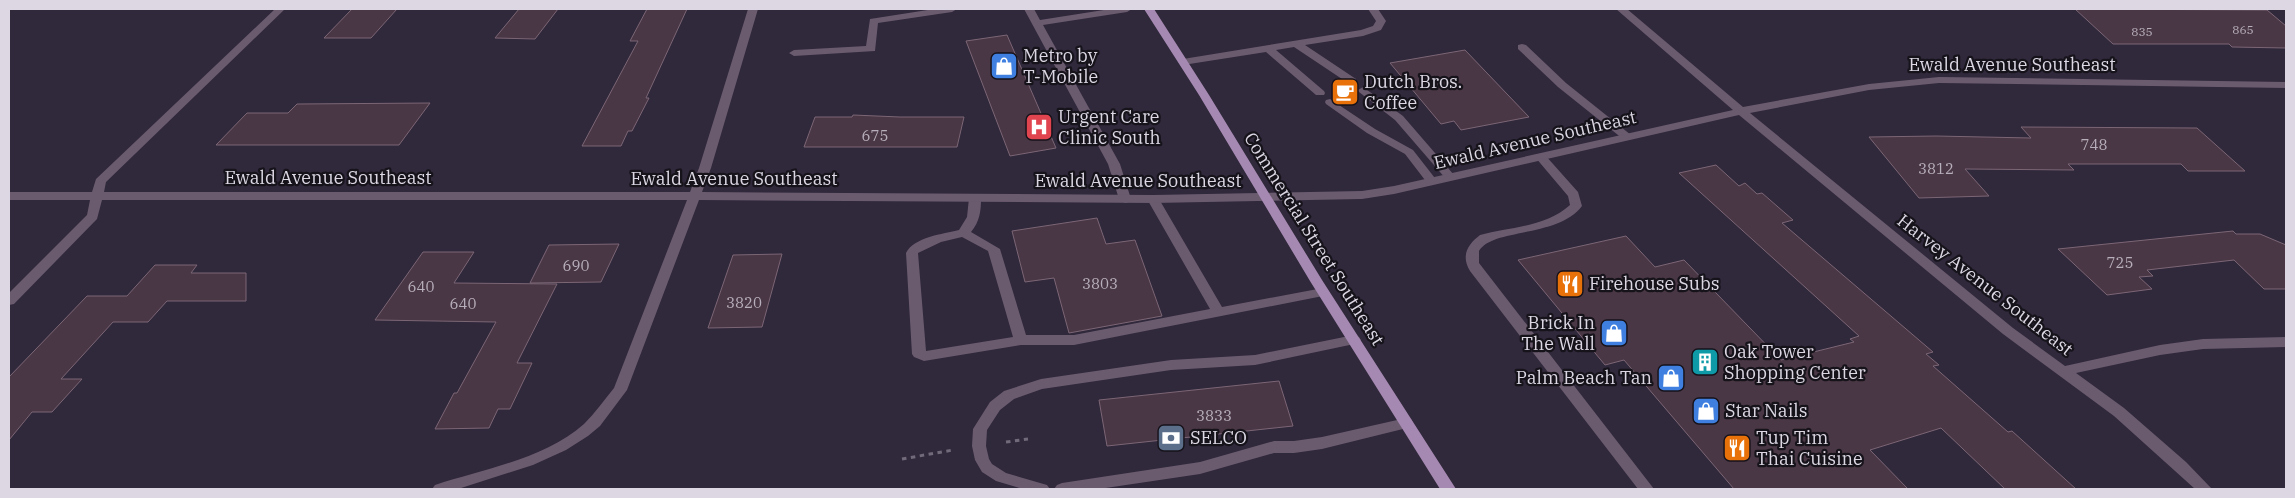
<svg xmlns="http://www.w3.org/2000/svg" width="2295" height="498" viewBox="0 0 2295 498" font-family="'IBM Plex Serif',serif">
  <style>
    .building { fill: #4a3745; stroke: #7b6675 }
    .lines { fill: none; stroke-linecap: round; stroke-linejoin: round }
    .path { stroke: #716a7a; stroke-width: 3; stroke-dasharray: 4.5 4.5; stroke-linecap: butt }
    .lane { fill: #6a5b6f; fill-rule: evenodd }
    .street { fill: #6a5b6f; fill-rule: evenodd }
    .primary { fill: #a689b2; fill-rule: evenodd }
    .labels { text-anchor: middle; stroke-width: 4.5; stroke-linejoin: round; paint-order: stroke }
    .far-number-label { font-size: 12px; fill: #b8afbc }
    .number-label { font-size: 15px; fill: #b8afbc }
    .poi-label { font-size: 18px; fill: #dcd7e3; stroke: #16131b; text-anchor: start }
    .street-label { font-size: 18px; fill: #dcd7e3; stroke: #16131b }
  </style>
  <rect width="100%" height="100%" fill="#30283b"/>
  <!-- building -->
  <path class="building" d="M352 9H397L371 38H324Z
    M519 9H558L535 39 495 38Z
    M647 9H687L646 98H649L632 131H628L621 146H582L638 41H630Z
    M2075 9 2267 10 2286 26V48L2232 47 2229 44H2113Z
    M1007 35 1056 148 1010 156 966 41Z
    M1465 50 1529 117 1461 130 1454 121 1441 124 1390 63Z
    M430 103 399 145H216L247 113H288L297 104Z
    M853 115 900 117H964L957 147H804L815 117H852Z
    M2021 127 2197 128 2245 171H2188L2181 164H2068L2074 170 1965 169 1989 196 1919 198 1869 137 1936 136 2031 138Z
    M1716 165 1739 186 1745 183 1757 194 1762 193 1793 220 1782 223 1933 352 1926 354 1939 365 1933 366 2008 432 2012 431 2076 489H2005L1941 428 1870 450 1908 489H1734L1624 360 1605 365 1518 260 1626 236 1655 267 1684 260 1781 360 1854 342 1850 339 1859 336 1679 173Z
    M1097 218 1106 244 1135 240 1162 316 1069 333 1054 278 1025 282 1012 231Z
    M2233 231 2236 234H2260L2286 245V289H2264L2234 260 2147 270 2153 276 2139 277 2152 289 2107 295 2058 249Z
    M619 244 601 282 530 283 549 245Z
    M423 252H474L454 283 557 284 517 363H532L510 409H498L489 428 435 429 454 393H457L496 322 375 320Z
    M782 254 762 327 708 328 733 255Z
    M155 265H197L191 273H246V301H167L148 322H113L61 379H82L52 412H32L9 440V377L87 296H127Z
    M1279 381 1293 426 1107 446 1099 400Z"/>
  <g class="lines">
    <!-- path -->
    <path class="path" d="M1006 442 1028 439
      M902 459 953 450"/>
    <!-- lane -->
    <path class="lane" d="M934 9H957L952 12 878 23 875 51 794 56 789 53 794 50 866 46 870 19Z
      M1024 9H1034L1040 20 1110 9H1132L1127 12 1043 25 1120 164 1131 199 1129 202 1125 203 1119 199 1108 164Z
      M1368 9H1378L1386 21 1381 30 1363 36 1305 45 1356 79V83H1348L1294 47 1276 50 1324 91 1325 93 1324 95H1316L1266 52 1183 65 1178 62 1183 59 1361 30 1373 26 1376 21Z
      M1522 44 1526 45 1566 83 1631 135 1633 137 1631 139H1623L1558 87 1518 49V45Z
      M1363 87 1403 116 1454 175 1456 177 1454 179H1446L1395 120 1359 92 1358 90Z
      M1330 99 1375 129 1413 150 1438 182 1436 184H1428L1405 154 1367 133 1326 104 1325 102 1326 100Z
      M1541 154 1545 155 1578 192 1582 206C1558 238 1492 228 1479 251V263L1654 489H1638L1470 271C1461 256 1467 245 1480 235 1510 227 1546 227 1570 205L1568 196 1535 157Z
      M975 194 981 198C981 211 980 221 971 232L1000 249 1026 335H1074L1210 309 1147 199 1153 195 1159 199 1222 307 1323 288 1329 292 1323 296 1074 345H1021L924 361 914 357 912 354 906 253C914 237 943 234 959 230L967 217 969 198ZM962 237 988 251 1013 337 926 351 918 253 941 242Z
      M1354 335 1359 337 1361 340 1359 343 1255 365 1171 370 1042 389 1014 399 1000 410 987 430 986 446 989 459 992 464 1006 473 1047 485 1050 489H1023L996 481 982 472 975 460 972 446 973 429 990 402 1004 391 1041 379 1171 360 1255 355Z
      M1406 418 1411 419 1413 423 1411 427 1322 449 1294 453H1274L1200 474 1099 489H1054L1057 485 1062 483 1200 462 1274 441H1294L1322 437Z"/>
    <!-- street -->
    <path class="street" d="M275 9H285L106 182 104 192H690L699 168 748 9H758L711 168 702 192 1153 195 1362 191 1394 186 1733 110 1616 9H1627L1743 107 1869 84 1939 77 2286 82V88L1939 83 1869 90 1750 113 2013 328 2065 366 2160 345 2203 339 2286 337V347L2203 349 2160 355 2076 373 2124 408 2186 462 2212 489H2195L2114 416 2003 334 1739 115 1394 194 1362 199 1153 203 699 200 627 390 600 426 588 436 566 450 533 465 458 489H432L435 485C484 469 544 459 584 424 595 413 604 400 614 388L687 200H102L97 219 14 304 9 305V293L87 215 90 200H9V192H92L96 179Z"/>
    <!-- primary -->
    <path class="primary" d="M1144 9H1154L1209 95 1322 280 1456 489H1440L1310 281 1199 95Z"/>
  </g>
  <!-- icons -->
  <defs>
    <g id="shop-square" transform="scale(1.4375)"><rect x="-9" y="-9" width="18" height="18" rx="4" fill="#3f7fe0" stroke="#16131b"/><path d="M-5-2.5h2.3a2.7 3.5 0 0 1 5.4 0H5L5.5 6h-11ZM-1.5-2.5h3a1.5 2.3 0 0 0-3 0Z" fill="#fff"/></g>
    <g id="cafe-square" transform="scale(1.4375)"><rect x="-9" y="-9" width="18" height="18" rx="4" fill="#e8710a" stroke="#16131b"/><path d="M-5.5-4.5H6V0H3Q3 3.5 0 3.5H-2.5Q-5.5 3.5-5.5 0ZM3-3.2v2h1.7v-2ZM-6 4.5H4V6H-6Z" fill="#fff"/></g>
    <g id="hospital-square" transform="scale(1.4375)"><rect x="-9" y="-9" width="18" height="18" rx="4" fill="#e0444e" stroke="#16131b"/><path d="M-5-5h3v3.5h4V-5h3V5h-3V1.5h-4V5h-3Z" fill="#fff"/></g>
    <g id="restaurant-square" transform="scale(1.4375)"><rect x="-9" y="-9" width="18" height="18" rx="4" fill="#e8710a" stroke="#16131b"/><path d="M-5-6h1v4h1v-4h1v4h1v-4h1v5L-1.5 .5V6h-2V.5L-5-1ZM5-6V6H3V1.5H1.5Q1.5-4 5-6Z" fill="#fff"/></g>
    <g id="building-square" transform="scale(1.4375)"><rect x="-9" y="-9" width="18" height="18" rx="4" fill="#0f9aa8" stroke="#16131b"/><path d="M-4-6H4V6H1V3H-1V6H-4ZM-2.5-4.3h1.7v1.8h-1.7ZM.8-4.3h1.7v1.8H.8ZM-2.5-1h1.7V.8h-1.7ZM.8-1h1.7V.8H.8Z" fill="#fff"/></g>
    <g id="bank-square" transform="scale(1.4375)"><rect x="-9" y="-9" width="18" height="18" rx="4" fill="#5c6f8a" stroke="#16131b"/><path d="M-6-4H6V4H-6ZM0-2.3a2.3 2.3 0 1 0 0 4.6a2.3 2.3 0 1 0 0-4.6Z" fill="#fff"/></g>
  </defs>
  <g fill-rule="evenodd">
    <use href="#shop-square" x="1004" y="66"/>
    <use href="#cafe-square" x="1345" y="92"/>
    <use href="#hospital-square" x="1039" y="127"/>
    <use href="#restaurant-square" x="1570" y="284"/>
    <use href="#shop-square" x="1614" y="333"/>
    <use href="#building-square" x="1705" y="362"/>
    <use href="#shop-square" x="1671" y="378"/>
    <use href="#shop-square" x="1706" y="411"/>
    <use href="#bank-square" x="1171" y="438"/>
    <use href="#restaurant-square" x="1737" y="448"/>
  </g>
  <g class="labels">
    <!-- far-number labels -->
    <g class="far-number-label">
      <text x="2243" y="34">865</text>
      <text x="2142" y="36">835</text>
    </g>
    <!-- number labels -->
    <g class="number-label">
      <text x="875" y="141">675</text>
      <text x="2094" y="150">748</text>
      <text x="1936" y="174">3812</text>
      <text x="2120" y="268">725</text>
      <text x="576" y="271">690</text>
      <text x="1100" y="289">3803</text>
      <text x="421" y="292">640</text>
      <text x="744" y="308">3820</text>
      <text x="463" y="309">640</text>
      <text x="1214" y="421">3833</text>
    </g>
    <!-- poi labels -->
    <g class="poi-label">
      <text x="1023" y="62">Metro by<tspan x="1023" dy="21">T-Mobile</tspan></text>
      <text x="1364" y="88">Dutch Bros.<tspan x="1364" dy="21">Coffee</tspan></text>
      <text x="1058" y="123">Urgent Care<tspan x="1058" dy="21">Clinic South</tspan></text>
      <text x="1589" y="290">Firehouse Subs</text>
      <text x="1595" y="329" text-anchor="end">Brick In<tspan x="1595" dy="21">The Wall</tspan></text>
      <text x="1724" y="358">Oak Tower<tspan x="1724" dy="21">Shopping Center</tspan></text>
      <text x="1652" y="384" text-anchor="end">Palm Beach Tan</text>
      <text x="1725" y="417">Star Nails</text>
      <text x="1190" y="444">SELCO</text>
      <text x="1756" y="444">Tup Tim<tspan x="1756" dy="21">Thai Cuisine</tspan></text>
    </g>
    <!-- street labels -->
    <g class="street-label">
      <text x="2012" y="71">Ewald Avenue Southeast</text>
      <text transform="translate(1535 140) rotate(-13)" y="6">Ewald Avenue Southeast</text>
      <text x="328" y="184">Ewald Avenue Southeast</text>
      <text x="734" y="185">Ewald Avenue Southeast</text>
      <text x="1138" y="187">Ewald Avenue Southeast</text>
      <text transform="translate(1314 239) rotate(58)" y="6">Commercial Street Southeast</text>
      <text transform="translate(1985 285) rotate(38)" y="6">Harvey Avenue Southeast</text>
    </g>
  </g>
  <!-- border -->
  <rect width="2295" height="498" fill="none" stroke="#dcd7e3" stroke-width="20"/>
</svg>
